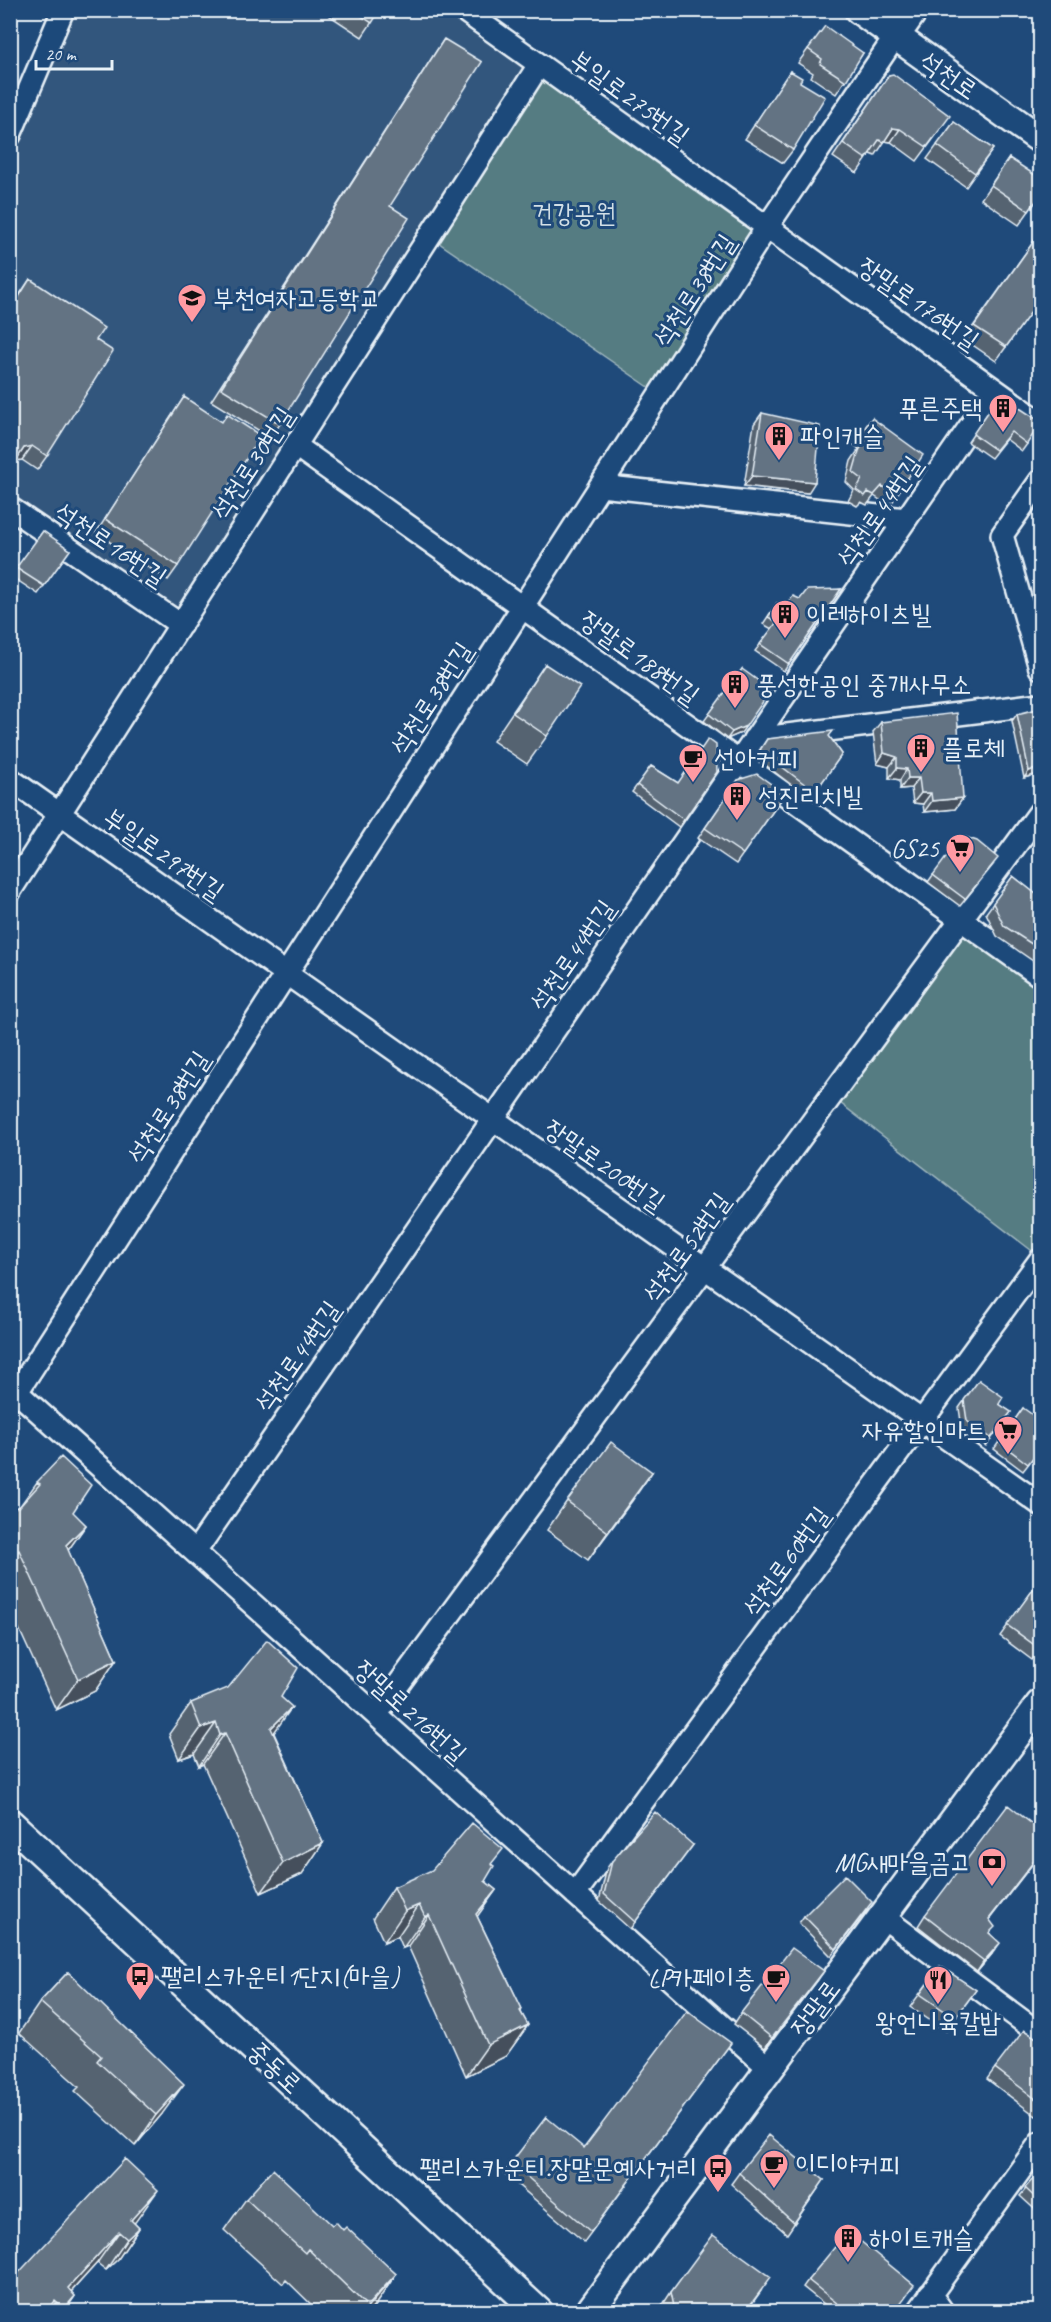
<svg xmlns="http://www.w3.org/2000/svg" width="1051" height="2322" viewBox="0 0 1051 2322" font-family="Caveat,'Poor Story',sans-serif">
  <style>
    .built { fill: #33567d }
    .green { fill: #557b82; stroke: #9eb6bd; stroke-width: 1.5 }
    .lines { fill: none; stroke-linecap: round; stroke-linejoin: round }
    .minor-casing { stroke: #e8f1f8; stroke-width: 26 }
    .tertiary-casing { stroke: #e8f1f8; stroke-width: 32 }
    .minor { stroke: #1f4a7a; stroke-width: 21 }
    .tertiary { stroke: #1f4a7a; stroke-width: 27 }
    .wall { fill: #556371; stroke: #e8f1f8; stroke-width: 1.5 }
    .shaded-wall { fill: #45505c; stroke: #e8f1f8; stroke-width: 1.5 }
    .building { fill: #637383; stroke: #e8f1f8; stroke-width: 1.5 }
    .labels { text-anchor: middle; stroke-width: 6; stroke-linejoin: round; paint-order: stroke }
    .street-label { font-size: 26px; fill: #e8f1f8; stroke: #1f4a7a }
    .park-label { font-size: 26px; fill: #d2dfe6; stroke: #1f4a7a }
    .poi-label { font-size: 26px; fill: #e8f1f8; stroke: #1f4a7a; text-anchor: start }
  </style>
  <rect width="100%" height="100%" fill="#1f4a7a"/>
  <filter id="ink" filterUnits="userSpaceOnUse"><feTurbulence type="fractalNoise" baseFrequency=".0167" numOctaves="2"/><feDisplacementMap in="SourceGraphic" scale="12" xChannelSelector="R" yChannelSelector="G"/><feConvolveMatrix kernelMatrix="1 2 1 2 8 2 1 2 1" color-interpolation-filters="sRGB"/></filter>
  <g filter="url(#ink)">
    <!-- built -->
    <path class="built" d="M64 11H462L539 65 181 625 11 508V137Z"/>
    <!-- green -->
    <path class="green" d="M539 65 767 227 659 394 429 236Z
      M961 921 1040 976V1257L831 1096Z"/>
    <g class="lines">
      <!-- minor casing -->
      <g class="minor-casing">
        <path id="minor" d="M463 10 1040 422
          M10 135 63 10
          M296 446 1040 976
          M1040 481 1002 535 1040 668
          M600 486 906 519
          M10 508 181 625
          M754 739 1040 704
          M10 779 1040 1504
          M10 891 539 65
          M10 1386 770 2069
          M17 1392 767 227 895 37
          M195 1552 995 390
          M376 1715 1040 812
          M575 1894 1040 1260
          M883 1917 1040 2034
          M930 2294 943 2312
          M918 2312 1040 2143"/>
      </g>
      <!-- tertiary casing -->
      <g class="tertiary-casing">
        <path id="tertiary" d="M859 10 1040 139
          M895 37 914 10
          M10 1823 539 2312
          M589 2312 1040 1704"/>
      </g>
      <!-- minor -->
      <use href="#minor" class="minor"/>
      <!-- tertiary -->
      <use href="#tertiary" class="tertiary"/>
    </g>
    <!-- wall -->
    <path class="wall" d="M321 10H380L362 37Z
      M1019 10H1027L1024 15Z
      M444 39 390 206 280 424 271 438 211 401Z
      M808 49 863 53 836 94 811 77 813 73 798 63Z
      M790 71 800 82 793 150 783 163 745 139Z
      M889 75 940 130 917 161 891 142 885 141 875 156 870 154 857 173 833 157Z
      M954 122 993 149 966 187 927 159Z
      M1009 158 1041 194 1019 225 981 199Z
      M1041 231V298L996 361 964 339Z
      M30 279 96 340 47 456 37 470 22 460 15 461 10 468V309Z
      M184 397 178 566 168 580 96 533Z
      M991 408 1027 444 1022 451 1006 439 991 458 968 442Z
      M762 413 808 493 744 486 754 424Z
      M872 418 893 501 883 502 874 496 867 505 861 502 857 506 848 501 854 490 846 482 851 461 859 449 853 444Z
      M43 531 70 550 38 594 11 576Z
      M841 589 784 671 755 651 772 629 763 624 777 603 785 607 800 599Z
      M545 664 547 736 527 764 493 741Z
      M742 669 741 733 727 739 704 721Z
      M1017 714 1041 773 1024 778 1012 721Z
      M881 722 963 798 955 809 924 812 923 804 913 803 911 788 900 789V780L889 778V767L877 764 873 732Z
      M829 736 842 754 810 799 755 757 767 739Z
      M651 766 678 783 717 772 679 827 632 792Z
      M738 780 785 794 736 864 698 838Z
      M993 865 960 906 928 882 933 875Z
      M1013 876 1041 898V958L1036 963 997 936 986 913Z
      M979 1380 999 1404 1011 1412 986 1446 962 1428 959 1408Z
      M1023 1408 1041 1448 1023 1471 994 1449Z
      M652 1472 588 1560 547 1530 567 1501Z
      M37 1482 86 1525 68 1550 116 1660 95 1691 56 1710 10 1609V1510L20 1506Z
      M1041 1585V1648L1032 1660 1000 1636 1035 1587 1038 1589Z
      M281 1697 274 1733 323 1843 302 1874 261 1893 203 1764 199 1766 194 1754 179 1759 169 1734 191 1703Z
      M693 1845 630 1929 599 1901 607 1868 612 1861Z
      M1041 1853 989 1919 992 1954 977 1972 918 1926 925 1915Z
      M492 1865 485 1881 496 1890 477 1916 522 2009 521 2012 528 2025 506 2056 466 2076 408 1946 403 1948 398 1936 384 1942 373 1918 394 1887Z
      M867 1910 831 1956 799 1923 804 1916Z
      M940 1966 976 1990 946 2031 910 2007Z
      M68 1972 162 2114 135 2146 75 2091 79 2087 19 2033 40 2002Z
      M817 1981 765 2048 734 2024 741 2013Z
      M1041 2041V2111L1036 2116 987 2079 995 2068Z
      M731 2043 584 2242 504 2173 511 2163 584 2148Z
      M125 2159 134 2223 139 2228 118 2259 106 2270 97 2263 71 2292 75 2296 64 2312H10Z
      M1041 2170V2215L1020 2196Z
      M739 2173 824 2180 787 2234 731 2184Z
      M246 2199 332 2225 343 2230 396 2274 375 2305 369 2312H319L286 2280 283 2284 224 2230Z
      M808 2280 894 2312H834L803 2287Z
      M761 2291 746 2312H663L662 2306 671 2292Z"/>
    <!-- shaded-wall -->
    <path class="shaded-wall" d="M893 128 900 129 891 142 884 141Z
      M32 446 22 460 15 461 24 448Z
      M752 476 815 482 808 493 744 486Z
      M900 490 893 501 883 502 891 491Z
      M746 726 741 733 727 739 732 732Z
      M884 753 897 757 889 767 877 764Z
      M1041 767V773L1024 778 1029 771Z
      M897 768 907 769 900 780 889 778Z
      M908 778H919L911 788 900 789Z
      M921 793H931L923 804 913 803Z
      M963 798 955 809 924 812 932 801Z
      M652 1472 632 1501 588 1560 608 1532Z
      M86 1525 64 1556 66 1545Z
      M19 1550 10 1562V1557L14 1551Z
      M116 1660 95 1691 56 1710 78 1679Z
      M292 1707 271 1737V1728Z
      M216 1723 194 1754 179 1759 201 1728Z
      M225 1733 203 1764 199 1766 220 1735Z
      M323 1843 302 1874 261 1893 283 1863Z
      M1041 1852V1853L982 1929 989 1919Z
      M496 1890 474 1921 476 1914Z
      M419 1905 398 1936 384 1942 405 1911Z
      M429 1915 408 1946 403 1948 425 1917Z
      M1000 1943 992 1954 977 1972 984 1961Z
      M824 1971 817 1981 765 2048 772 2038Z
      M522 2009 502 2038 528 2025 506 2056 466 2076 488 2045Z
      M184 2084 162 2114 135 2146 156 2115Z
      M158 2190 136 2221 123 2236 131 2220Z
      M139 2228 118 2259 106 2270 127 2239Z
      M119 2232 97 2263 59 2305 68 2288Z
      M396 2274 375 2305 369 2312H364Z
      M75 2296 64 2312H62L64 2309Z"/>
    <!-- building -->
    <path class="building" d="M352 10H380L372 23Z
      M825 26 863 53 846 81 820 64 822 59 808 49Z
      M444 39 482 62 390 206 409 218 280 424 221 388Z
      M790 71 802 78 800 82 825 97 793 150 754 125Z
      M893 74 950 116 927 147 900 129 893 128 884 142 879 140 866 159 843 143 889 75Z
      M954 122 993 149 975 173 937 145Z
      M1009 158 1041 179V194L1029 211 991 185Z
      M1041 231V298L1006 347 974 326Z
      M30 279 104 328 96 340 113 351 47 456 32 446 24 448 17 459 10 455V311Z
      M184 397 222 422 227 414 261 436 178 566 105 519Z
      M1012 403 1041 422 1027 444 1011 432 996 450 973 434 991 408Z
      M762 413 820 426 815 482 752 476Z
      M872 418 923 455 900 490 891 491 882 486 874 495 868 492 865 496 856 490 862 479 853 472 859 451 866 438 860 434Z
      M43 531 70 550 44 586 16 568Z
      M841 589 789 664 760 644 777 622 768 617 777 603 785 607 793 596 800 599 807 590Z
      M545 664 580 687 547 736 513 713Z
      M742 669 771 690 746 726 732 732 709 714Z
      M1041 708V767L1029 771 1017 714Z
      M957 713 963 798 932 801 931 793H921L919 778H908L907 769 897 768V757L884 753 881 722Z
      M833 731 829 736 842 754 815 792 760 750 767 739Z
      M708 739 716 745 717 772 684 820 637 785 651 766 678 783Z
      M757 774 785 794 743 854 705 828 738 780Z
      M962 836 977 841 998 858 965 899 933 875Z
      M1013 876 1041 898V950L1004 926 993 903Z
      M979 1380 1003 1397 999 1404 1011 1412 991 1438 967 1421 964 1400Z
      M1023 1408 1041 1421V1447L1028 1464 999 1442Z
      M611 1442 652 1472 608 1532 567 1501Z
      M61 1457 91 1485 73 1512 86 1525 66 1545 116 1660 78 1679 19 1550 14 1551 10 1543V1510L20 1506 40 1484 37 1482Z
      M1035 1587 1041 1590 1040 1649 1007 1625Z
      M267 1640 298 1668 281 1697 292 1707 271 1728 323 1843 283 1863 225 1733 220 1735 216 1723 201 1728 191 1703 228 1688Z
      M1008 1805 1041 1831V1852L989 1919 995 1927 989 1933 1000 1943 984 1961 925 1915Z
      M655 1812 693 1845 635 1922 604 1894 612 1861Z
      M472 1823 503 1849 491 1864 494 1866 485 1881 496 1890 476 1914 522 2009 520 2011 528 2025 488 2045 429 1915 425 1917 419 1905 405 1911 394 1887 432 1870Z
      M845 1875 872 1902 836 1949 804 1916Z
      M792 1948 824 1971 772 2038 741 2013Z
      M940 1966 976 1990 955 2018 920 1994Z
      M68 1972 184 2084 156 2115 97 2061 101 2056 40 2002Z
      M687 2011 731 2043 591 2232 511 2163 546 2117 584 2148Z
      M1024 2030 1041 2041V2103L995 2068Z
      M769 2135 824 2180 794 2223 739 2173Z
      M125 2159 158 2190 131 2220 139 2228 127 2239 119 2232 68 2288 75 2296 64 2309 55 2301 46 2312H10V2282Z
      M273 2169 332 2225 336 2222 343 2230 346 2227 396 2274 367 2306 308 2249 305 2253 246 2199Z
      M1041 2170V2203L1025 2188Z
      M848 2231 914 2285 894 2312H848L808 2280Z
      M713 2235 771 2277 745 2312H675L671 2292Z"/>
  </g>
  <!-- icons -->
  <defs>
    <g id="school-pin" transform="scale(1.5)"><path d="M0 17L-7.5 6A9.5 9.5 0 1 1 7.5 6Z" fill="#ff9aa2" stroke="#1f4a7a"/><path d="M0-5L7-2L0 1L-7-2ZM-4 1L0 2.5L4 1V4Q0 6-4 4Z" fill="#111"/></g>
    <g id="building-pin" transform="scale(1.5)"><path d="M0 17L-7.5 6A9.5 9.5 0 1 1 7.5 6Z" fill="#ff9aa2" stroke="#1f4a7a"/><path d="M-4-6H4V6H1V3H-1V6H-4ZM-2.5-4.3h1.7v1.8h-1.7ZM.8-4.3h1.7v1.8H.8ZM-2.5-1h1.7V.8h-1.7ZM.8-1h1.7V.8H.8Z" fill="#111"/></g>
    <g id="cafe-pin" transform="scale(1.5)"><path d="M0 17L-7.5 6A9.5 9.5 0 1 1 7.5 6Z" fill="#ff9aa2" stroke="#1f4a7a"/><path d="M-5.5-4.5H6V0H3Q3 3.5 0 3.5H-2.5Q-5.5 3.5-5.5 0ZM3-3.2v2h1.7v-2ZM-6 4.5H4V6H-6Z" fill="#111"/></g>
    <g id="supermarket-pin" transform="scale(1.5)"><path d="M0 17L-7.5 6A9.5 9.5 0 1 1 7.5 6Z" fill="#ff9aa2" stroke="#1f4a7a"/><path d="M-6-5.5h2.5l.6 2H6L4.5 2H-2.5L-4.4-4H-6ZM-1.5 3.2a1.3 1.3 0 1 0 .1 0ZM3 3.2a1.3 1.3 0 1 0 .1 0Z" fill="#111"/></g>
    <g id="bank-pin" transform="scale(1.5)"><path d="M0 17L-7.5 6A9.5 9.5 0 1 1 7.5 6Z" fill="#ff9aa2" stroke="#1f4a7a"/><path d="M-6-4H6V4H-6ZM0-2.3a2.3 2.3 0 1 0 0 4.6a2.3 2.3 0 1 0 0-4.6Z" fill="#111"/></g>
    <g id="bus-pin" transform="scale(1.5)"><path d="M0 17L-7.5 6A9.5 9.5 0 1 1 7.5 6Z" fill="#ff9aa2" stroke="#1f4a7a"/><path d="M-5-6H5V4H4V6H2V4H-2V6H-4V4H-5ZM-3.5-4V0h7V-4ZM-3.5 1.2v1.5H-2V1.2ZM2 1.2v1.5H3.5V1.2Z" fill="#111"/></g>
    <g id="restaurant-pin" transform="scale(1.5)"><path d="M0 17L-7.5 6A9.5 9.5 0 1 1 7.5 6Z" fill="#ff9aa2" stroke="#1f4a7a"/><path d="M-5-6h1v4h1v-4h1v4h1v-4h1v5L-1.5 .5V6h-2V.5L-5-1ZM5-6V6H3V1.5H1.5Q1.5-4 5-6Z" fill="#111"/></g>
  </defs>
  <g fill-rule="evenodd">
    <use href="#school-pin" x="192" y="298"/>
    <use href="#building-pin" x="1003" y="408"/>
    <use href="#building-pin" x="779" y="436"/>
    <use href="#building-pin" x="785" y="614"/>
    <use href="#building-pin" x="735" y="684"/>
    <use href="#building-pin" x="921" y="748"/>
    <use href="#cafe-pin" x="693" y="758"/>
    <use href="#building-pin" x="737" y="796"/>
    <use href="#supermarket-pin" x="960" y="848"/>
    <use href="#supermarket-pin" x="1008" y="1430"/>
    <use href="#bank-pin" x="992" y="1862"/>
    <use href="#bus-pin" x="140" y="1976"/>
    <use href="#cafe-pin" x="776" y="1978"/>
    <use href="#restaurant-pin" x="938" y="1980"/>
    <use href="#cafe-pin" x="774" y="2164"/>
    <use href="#bus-pin" x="718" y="2168"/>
    <use href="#building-pin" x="848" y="2238"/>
  </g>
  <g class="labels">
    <!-- street labels -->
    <g class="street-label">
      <text transform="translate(949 75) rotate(35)" y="9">석천로</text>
      <text transform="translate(630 97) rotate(36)" y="9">부일로275번길</text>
      <text transform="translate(694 290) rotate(-57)" y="9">석천로38번길</text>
      <text transform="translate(919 303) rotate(35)" y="9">장말로176번길</text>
      <text transform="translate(252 463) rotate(-57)" y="9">석천로30번길</text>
      <text transform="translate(879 511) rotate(-55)" y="9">석천로44번길</text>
      <text transform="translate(111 544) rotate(34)" y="9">석천로16번길</text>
      <text transform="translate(640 657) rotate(36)" y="9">장말로188번길</text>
      <text transform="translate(431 698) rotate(-57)" y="9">석천로38번길</text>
      <text transform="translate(164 854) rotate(35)" y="9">부일로297번길</text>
      <text transform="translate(572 955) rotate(-55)" y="9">석천로44번길</text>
      <text transform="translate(168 1107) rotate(-57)" y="9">석천로38번길</text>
      <text transform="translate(605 1165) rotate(35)" y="9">장말로200번길</text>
      <text transform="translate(686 1247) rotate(-54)" y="9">석천로52번길</text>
      <text transform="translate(297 1356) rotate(-55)" y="9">석천로44번길</text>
      <text transform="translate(786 1561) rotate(-54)" y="9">석천로60번길</text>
      <text transform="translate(411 1711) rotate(42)" y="9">장말로216번길</text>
      <text transform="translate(815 2008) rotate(-53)" y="9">장말로</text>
      <text transform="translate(275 2067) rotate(43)" y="9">중동로</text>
    </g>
    <!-- park labels -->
    <g class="park-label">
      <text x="574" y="222">건강공원</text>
    </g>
    <!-- poi labels -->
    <g class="poi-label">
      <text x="213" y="307">부천여자고등학교</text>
      <text x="982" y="417" text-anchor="end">푸른주택</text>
      <text x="800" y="445">파인캐슬</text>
      <text x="806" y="623">이레하이츠빌</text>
      <text x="756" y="693">풍성한공인 중개사무소</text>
      <text x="942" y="757">플로체</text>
      <text x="714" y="767">선아커피</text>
      <text x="758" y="805">성진리치빌</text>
      <text x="939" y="857" text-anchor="end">GS25</text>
      <text x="987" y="1439" text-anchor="end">자유할인마트</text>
      <text x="971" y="1871" text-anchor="end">MG새마을금고</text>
      <text x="161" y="1985">팰리스카운티1단지(마을)</text>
      <text x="755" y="1987" text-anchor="end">LP카페이층</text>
      <text x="938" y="2031" text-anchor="middle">왕언니육칼밥</text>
      <text x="795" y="2173">이디야커피</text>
      <text x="697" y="2177" text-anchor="end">팰리스카운티.장말문예사거리</text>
      <text x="869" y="2247">하이트캐슬</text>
    </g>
  </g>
  <!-- margin -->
  <rect width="1051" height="2322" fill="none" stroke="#1f4a7a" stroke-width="36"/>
  <rect x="18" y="18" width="1015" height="2286" fill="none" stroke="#e8f1f8" stroke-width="2" filter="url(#ink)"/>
  <!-- scale -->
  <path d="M36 60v9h76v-9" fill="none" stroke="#e8f1f8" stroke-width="3"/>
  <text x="45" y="60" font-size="18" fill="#e8f1f8" stroke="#1f4a7a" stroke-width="4.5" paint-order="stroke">20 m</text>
</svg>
